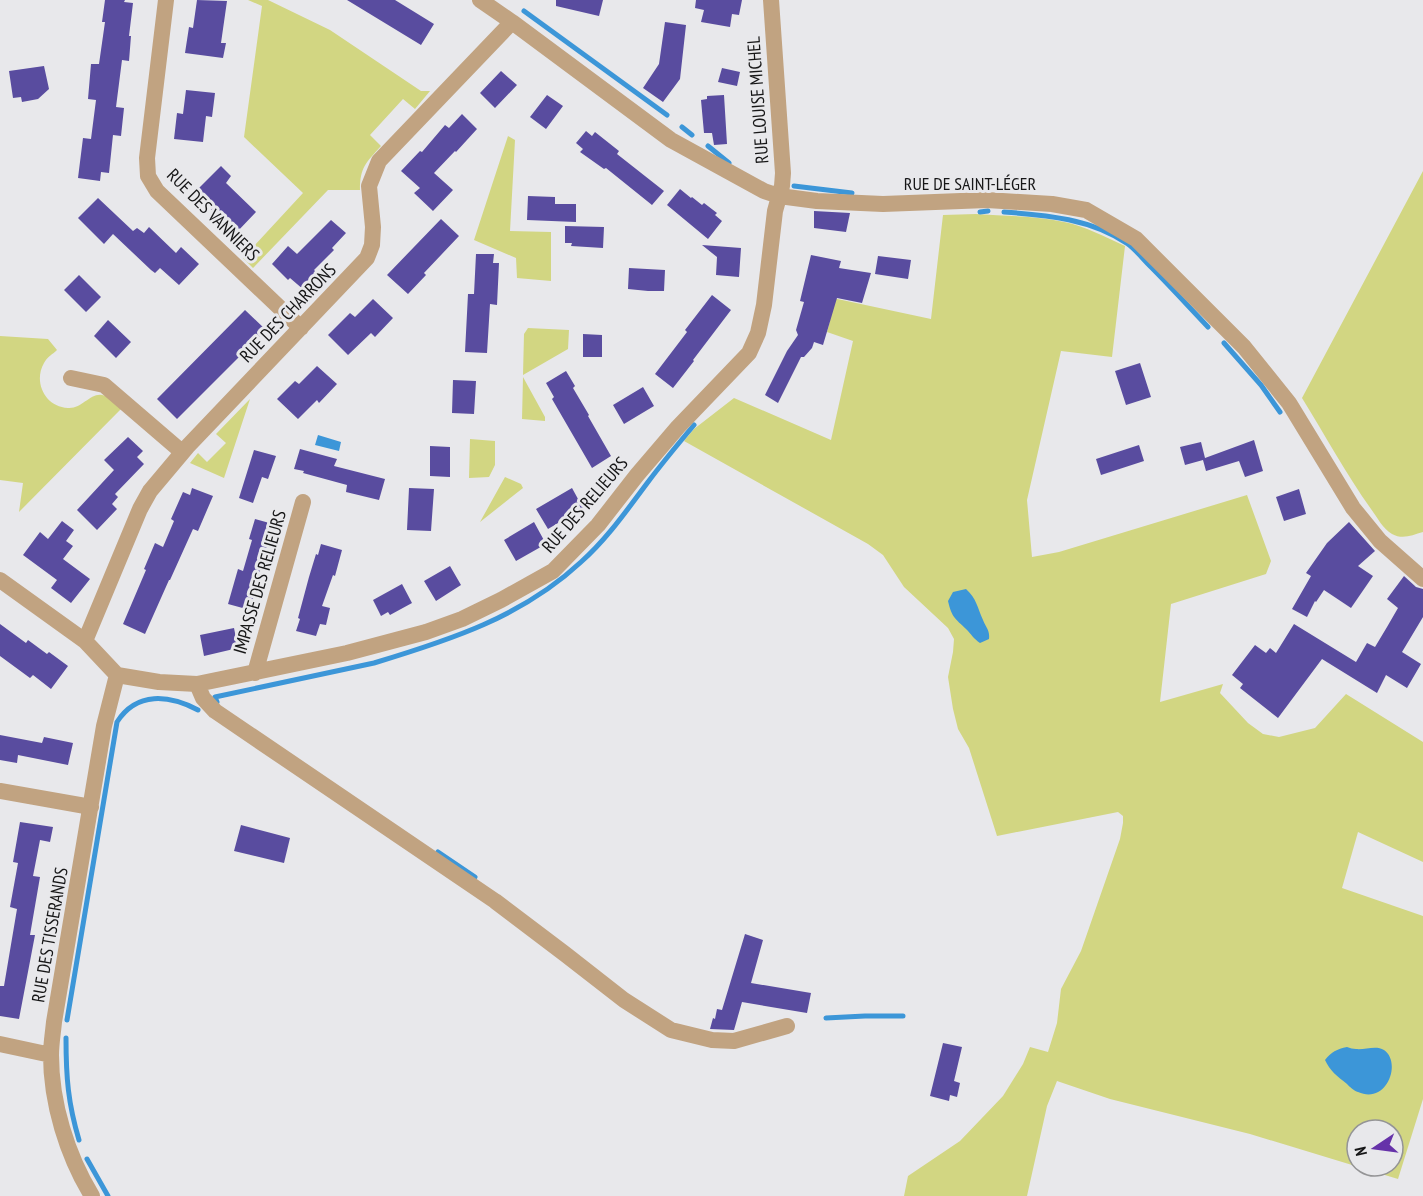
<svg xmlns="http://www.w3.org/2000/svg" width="1423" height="1196" viewBox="0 0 1423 1196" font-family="'PT Sans Narrow',sans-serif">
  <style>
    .green { fill: #d2d682; fill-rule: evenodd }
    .water { fill: #3c96d8 }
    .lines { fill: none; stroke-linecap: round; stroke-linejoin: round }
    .stream { stroke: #3c96d8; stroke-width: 5 }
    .building { fill: #594c9f }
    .street { stroke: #c1a381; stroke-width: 16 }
    .labels { text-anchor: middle; stroke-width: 6; stroke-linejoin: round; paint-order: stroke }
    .street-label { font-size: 18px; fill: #161617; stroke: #e8e8eb }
  </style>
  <rect width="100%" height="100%" fill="#e8e8eb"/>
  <!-- green -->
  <path class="green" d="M248 0H268L330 30 421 91H430L415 109 403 99 370 135 381 146C366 163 360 167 360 190H328L253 268 243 258 303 193 244 137 262 6Z
    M508 136 515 140 510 231 551 232V281L517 278 516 258 474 240Z
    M1423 171V532C1412 535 1403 540 1392 534 1383 529 1377 517 1371 509 1346 474 1325 435 1302 398Z
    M976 214C1005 216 1035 216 1064 222 1085 226 1105 237 1125 246L1112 357 1061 351 1027 500 1032 557 1059 552 1247 495 1271 561 1266 574 1171 604 1160 702 1223 684 1220 693 1248 723 1263 734 1279 737 1315 728 1346 694 1423 742V862L1358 832 1342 888 1423 916V1099L1398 1179 1250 1134 1110 1099 1057 1081 1047 1106 1027 1196H904L908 1176 960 1141 1003 1096 1023 1064 1030 1047 1048 1052 1057 1023 1061 989 1081 951 1120 839 1123 823V816L1118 812 997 836 969 748 958 729 953 709 948 677 953 652 954 639 948 628 904 587 883 555 868 544 684 441 694 429 734 398 831 440 853 341 827 332 830 321 828 297 931 319 943 215ZM1357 1130H1393V1166H1357Z
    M528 328 569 330 568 349 523 375 524 334Z
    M0 336 48 339 57 350C53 354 47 357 44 363 33 382 45 407 68 408 82 409 90 393 102 395 110 396 116 404 121 409L19 512 23 483 0 480Z
    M523 377 545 417V421L522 419Z
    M250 399 224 478 190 463 198 453 207 462 226 443 216 434Z
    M470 439 495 441V465L489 477 469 478Z
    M505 477 521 484 523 488 480 522Z"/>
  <!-- water -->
  <path class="water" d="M318 435 341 442 339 451 315 445Z
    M966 589C977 599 977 607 983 620 986 628 990 630 989 639L980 643C974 639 971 634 966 629 955 618 952 618 948 601L953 592Z
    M1347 1047C1350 1048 1353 1049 1356 1049 1365 1050 1376 1045 1384 1050 1402 1062 1387 1105 1358 1092 1354 1091 1350 1087 1347 1084 1337 1076 1330 1071 1325 1060 1331 1052 1337 1049 1347 1047Z"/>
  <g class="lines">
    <!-- stream -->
    <path class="stream" d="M524 11 667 115
      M682 127 692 135
      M708 146 729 163
      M794 186 852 193
      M980 212 988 211
      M1004 212C1047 215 1092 219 1128 244 1136 250 1143 259 1151 267 1170 286 1189 307 1208 327
      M1224 343 1261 385 1280 412
      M215 703 217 702 215 697 374 663C450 640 522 617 581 562 607 539 627 510 648 482 663 462 678 444 694 425
      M438 852 475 877
      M826 1018 865 1016H903
      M67 1020 117 722C137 691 169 695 198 710
      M66 1038C66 1077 68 1103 79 1140
      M87 1159 108 1196"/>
  </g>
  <!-- building -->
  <path class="building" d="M105 0H125L124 2 133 3 129 36H131L129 61 122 60 116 107 124 108 121 136 113 135 109 173 101 172 100 181 78 178 83 138 91 139 96 100 88 99 91 64H99L105 22H102Z
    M197 0 227 1 221 43H226L223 58 185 53 189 27 193 28Z
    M347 0H395L434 24 421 45Z
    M556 0H603L599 16 556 6Z
    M696 0H742L739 15 732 14 730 27 701 22 704 10 695 8Z
    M665 22 686 25 680 79 663 102 643 88 659 64Z
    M44 66 49 89 38 99 22 102 21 97 13 98 9 71Z
    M722 68 740 72 737 86 718 82Z
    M501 71 517 85 495 108 480 93Z
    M186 90 215 93 212 117 206 116 203 142 174 139 177 113 183 114Z
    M547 95 563 106 546 129 530 117Z
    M724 95 727 144 714 145 712 133H704L701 100 707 99V96Z
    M462 114 477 129 456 152 455 151 434 173 453 190 433 211 414 193 420 188 401 171 420 151 422 152 445 125 449 128Z
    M586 131 592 136 595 132 619 151 617 154 664 191 652 205 606 168 604 169 580 152 583 149 576 143Z
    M221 166 231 176 226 183 256 212 236 233 194 193Z
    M680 189 691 198 692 197 702 205 704 203 717 213 715 215 722 221 708 239 667 205Z
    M528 196 555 197V204H576V222L527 220Z
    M98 198 133 231 137 228 144 233 149 227 176 253 181 247 199 264 179 285 160 268 155 273 151 270 113 234 104 244 78 218Z
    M814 211 850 213 846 232 814 228Z
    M441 219 459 236 424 273 426 275 408 294 387 275Z
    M331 220 346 233 332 248 334 250 314 270 319 275 304 290 290 278 288 280 272 264 288 246 297 254Z
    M565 226 604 227 603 248 571 246 572 243H565Z
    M702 245 741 248 739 277 716 275 717 257Z
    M476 254H494L493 263H499L497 305 490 304 487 353 465 352 468 294H474Z
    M811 255 841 261 839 268 871 273 862 303 837 298 823 345 814 342 812 348 804 357H801L778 403 765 395 787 351 798 335 796 330 804 302 800 301Z
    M878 256 911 260 908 279 875 274Z
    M629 268 665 270 664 291H648L628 289Z
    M79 275 101 297 86 312 64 290Z
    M712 295 731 310 693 360 694 361 673 388 655 374 687 332 685 330Z
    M373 299 393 318 375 337 371 333 348 355 328 335 350 313 355 317Z
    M245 310 266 330 177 419 157 399Z
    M108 320 131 342 116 358 94 336Z
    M583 334 602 335V357H583Z
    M1140 363 1151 397 1126 405 1115 371Z
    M317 366 337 384 319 403 317 400 298 419 277 399 295 381 299 384Z
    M566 371 575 386 573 388 589 415 588 416 611 456 592 468 552 399 554 397 546 383Z
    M453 380 476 381 474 414 452 413Z
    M643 387 654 406 624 424 613 405Z
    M128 437 143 451 137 457 144 464 115 494 118 497 112 504 117 509 97 530 77 510 114 470 104 460Z
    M1254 440 1263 471 1245 477 1239 461 1206 471 1203 460 1185 465 1180 447 1201 442 1205 458Z
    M1139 445 1144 461 1101 475 1096 459Z
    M430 446 450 447V477L430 476Z
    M300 449 337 459 334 466 385 479 379 500 346 492 347 485 303 473 304 471 294 469Z
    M254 450 276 456 268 479 262 477 253 503 239 498Z
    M192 488 213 496 198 531 193 529 170 580H169L145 634 123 624 146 570 144 569 155 543 163 547 174 521 171 519 183 492 190 495Z
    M409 488 434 489 431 531 407 530Z
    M572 488 583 508 548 529 536 509Z
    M1299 489 1306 514 1284 521 1276 497Z
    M255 519 273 524 259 575 261 576 256 595H254L250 610 228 604 238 569 243 571 252 540 249 539Z
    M62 521 74 530 66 541 73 546 63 559 90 579 71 603 51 588 57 580 23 555 40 532 48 539Z
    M534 522 546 544 516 561 504 540Z
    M1349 522 1375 551 1358 566 1373 576 1351 608 1324 590 1316 602 1315 601 1307 617 1292 609 1311 576 1306 573 1327 543Z
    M321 544 342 550 335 576 333 575 322 606 330 608 326 625 320 624 316 636 296 631 300 619 298 618 309 577 316 554 318 555Z
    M450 566 461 585 436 601 424 581Z
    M1404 576 1416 587 1423 589V617L1402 652 1421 664 1407 688 1386 675 1377 693 1322 659 1278 718 1240 688 1243 684 1232 675 1255 645 1266 653 1270 648 1276 653 1294 624 1356 662 1367 643 1375 647 1387 627 1398 608 1387 599Z
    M402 584 412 603 390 615 388 612 381 616 373 600Z
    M0 624 26 643 28 640 47 654 49 652 68 666 51 689 33 675 30 678 0 656Z
    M234 628 238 648 204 656 200 635Z
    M0 735 42 743 44 737 73 743 68 765 18 755 17 763 0 760Z
    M20 822 53 827 50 842 40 840 33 876 40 877 30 935H35L19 1019 0 1016V986H4L17 909 10 907 18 863 13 862Z
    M241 825 290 838 284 863 234 851Z
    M745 934 763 940 751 983 811 993 807 1013 742 1002 734 1030 710 1029 713 1018 715 1019 717 1009 722 1010Z
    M943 1043 962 1047 954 1081 960 1083 957 1097 950 1095 949 1101 930 1096Z"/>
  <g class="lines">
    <!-- street -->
    <path class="street" d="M166 0 147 158 148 176 157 191 301 328
      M480 0 512 22 671 140 764 191 779 196 817 201 883 204 987 200 1052 204 1086 210 1136 239 1244 347 1289 403 1353 508 1380 541 1423 579
      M71 378 104 385 182 452
      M0 580 85 641 117 675
      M85 641 140 509 150 491 187 447 367 258 372 245 373 227 369 186 379 161 512 22
      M255 673 303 502
      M117 675 159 682 197 684 347 653 426 632 462 619 501 600 553 571 598 525 637 475 678 427 749 353 758 333 764 305 775 211 782 186 783 173 771 0
      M197 684 203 698 215 711 495 901 565 954 624 1000 671 1030 712 1040 734 1041 787 1026
      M0 791 91 807
      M0 1044 51 1055
      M92 1196C67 1155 51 1103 51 1055 51 1044 53 1033 54 1022L104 726 117 675"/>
  </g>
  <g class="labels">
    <!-- street labels -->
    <g class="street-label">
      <text transform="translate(758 100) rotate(-94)" y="6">RUE LOUISE MICHEL</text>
      <text x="970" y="190">RUE DE SAINT-LÉGER</text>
      <text transform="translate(213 215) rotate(45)" y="6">RUE DES VANNIERS</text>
      <text transform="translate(288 313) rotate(-46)" y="6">RUE DES CHARRONS</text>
      <text transform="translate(585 505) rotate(-49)" y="6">RUE DES RELIEURS</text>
      <text transform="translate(260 582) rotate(-74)" y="6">IMPASSE DES RELIEURS</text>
      <text transform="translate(50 935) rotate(-80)" y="6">RUE DES TISSERANDS</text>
    </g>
  </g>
  <!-- north arrow -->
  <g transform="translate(1375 1148) rotate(257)"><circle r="28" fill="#e8e8eb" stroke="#949496" stroke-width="1.5"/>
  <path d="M0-4.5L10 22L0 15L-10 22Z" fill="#6632a9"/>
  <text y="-9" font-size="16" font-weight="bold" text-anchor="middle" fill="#161617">N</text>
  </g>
</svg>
